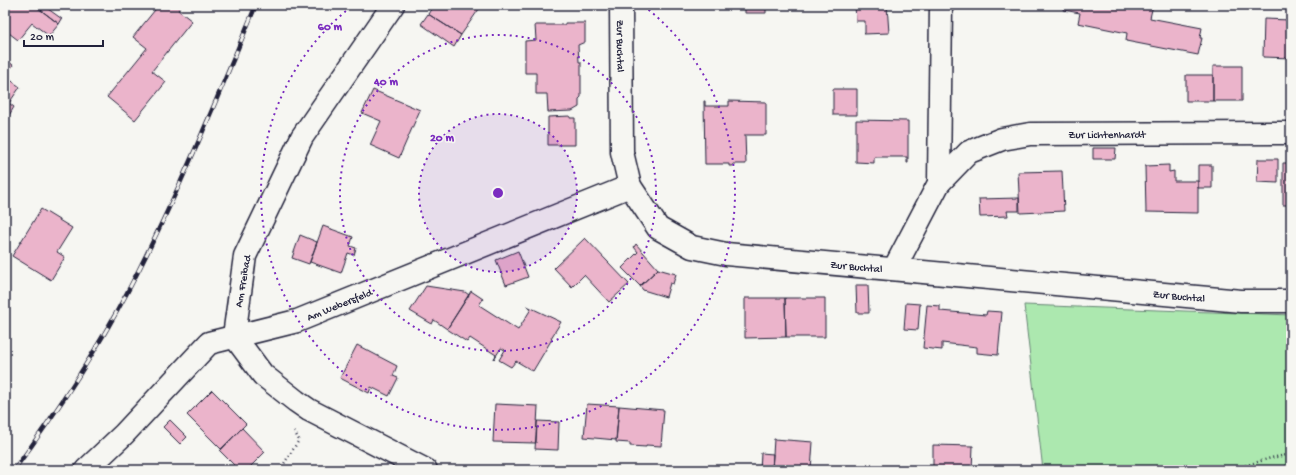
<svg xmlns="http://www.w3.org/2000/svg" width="1296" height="475" viewBox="0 0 1296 475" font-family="'Gochi Hand',sans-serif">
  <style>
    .green { fill: #ace8af; stroke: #678575 }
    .building { fill: #ebb4cb; stroke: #22223b }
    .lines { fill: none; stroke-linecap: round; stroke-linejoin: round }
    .minor-casing { stroke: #22223b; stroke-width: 25 }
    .path { stroke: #22223b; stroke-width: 2.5; stroke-dasharray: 1 3; stroke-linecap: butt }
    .minor { stroke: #f6f6f2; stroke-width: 22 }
    .rail-casing { stroke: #22223b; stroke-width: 4.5 }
    .rail { stroke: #f6f6f2; stroke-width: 3; stroke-dasharray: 9; stroke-linecap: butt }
    .ring { fill: none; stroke: #7b2cbf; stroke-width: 2; stroke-dasharray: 2 4 }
    .labels { text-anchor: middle; stroke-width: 3; stroke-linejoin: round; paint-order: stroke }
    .street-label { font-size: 11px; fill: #22223b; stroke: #f6f6f2 }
    .centre { fill: #7b2cbf; stroke: #f6f6f2; stroke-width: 2 }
    .ring-label { font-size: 12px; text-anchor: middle; font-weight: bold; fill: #7b2cbf; stroke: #f6f6f2; stroke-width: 3; stroke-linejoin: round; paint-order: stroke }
  </style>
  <rect width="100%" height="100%" fill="#f6f6f2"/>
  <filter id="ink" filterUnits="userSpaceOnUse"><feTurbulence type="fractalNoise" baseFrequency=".025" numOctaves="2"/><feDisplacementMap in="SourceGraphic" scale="8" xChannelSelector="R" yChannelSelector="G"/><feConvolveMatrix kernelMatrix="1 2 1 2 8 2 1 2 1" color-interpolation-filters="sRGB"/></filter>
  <g filter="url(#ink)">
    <!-- green -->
    <path class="green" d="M1024 305 1291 315V470H1043Z"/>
    <!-- building -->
    <path class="building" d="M7 5H34L59 24 49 36 32 23 18 40 5 30V8Z
      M159 5H178L181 7 178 10 192 21 152 71 166 82 135 120 107 97 147 48 133 37Z
      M434 5H473L479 9 461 35 428 14Z
      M727 5H766V13H745V7H727Z
      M855 5H887L889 33 864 34 865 33V21H856Z
      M1064 5H1153L1150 18 1202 28 1200 38H1202L1198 55 1126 41 1127 33 1078 23 1080 13 1063 10Z
      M44 6 62 19 59 24 41 10Z
      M428 14 461 35 454 47 421 24Z
      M1264 19 1290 20 1291 58 1263 57Z
      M565 23H585V42L578 45 579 62H581V97L579 99V107L572 111 548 112 547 94H536V73H525V41L536 40 535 25H565Z
      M5 59 13 65 5 76 20 87 9 103 5 100Z
      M1213 66H1242V101H1213Z
      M1186 75H1213V101H1186Z
      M833 89H857V115H833Z
      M373 90 420 110 399 158 370 145 381 121 362 113Z
      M5 100 14 107 8 117 5 114Z
      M704 101H705V106H729V101L766 102V135H745L746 164H733V166H729V164H705Z
      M570 116V118H575V145H548V117Z
      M856 120 908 121V163H907V157H874V163L856 162Z
      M1093 148H1116L1115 159H1093Z
      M1258 159H1278V183L1257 182Z
      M1283 163H1291V205H1283Z
      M1169 165V172L1174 171V181H1198V213L1146 212 1145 166Z
      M1198 165H1212V188H1198Z
      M1062 171 1064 211 1020 213 1018 172Z
      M1019 198V211H1007L1008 216 980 217 979 199Z
      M41 209 72 228 57 252 65 257 51 280 12 256Z
      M323 226 353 237 350 246 356 248 354 255 348 253 341 273 310 262Z
      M300 235 317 242 309 264 292 258Z
      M585 238 629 284 609 302 584 275 572 287 554 268Z
      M636 244 658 269 640 286 622 268 638 252 634 247Z
      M518 251 528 277 506 285 496 260Z
      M658 269 676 274 673 284 670 283 666 297 643 290 640 286Z
      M856 285H868L869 313H857Z
      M426 286 465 292 469 295 447 329 434 320 432 324 410 311Z
      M471 291 483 299 479 305 518 330 531 309 527 306 561 322 551 338 552 339 533 371 516 361 511 367 499 360 505 350 501 348 494 359 496 355 470 338 467 342 447 329Z
      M745 298H785L786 337 745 338Z
      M785 298H825V337H786Z
      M906 303 920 304 918 330 904 329Z
      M927 305 940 306V311L986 315 987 311 1002 312 998 355 977 353V347L942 343V350L923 348Z
      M357 345 397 366 393 376 398 378 389 396 371 387 369 393 340 378Z
      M212 390 246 424 221 449 187 415Z
      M495 404 538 406 536 443 493 442Z
      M587 404 619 406 616 440 584 437Z
      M619 406 664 410 661 446 646 445V447L630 446V443L616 442Z
      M170 420 187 437 180 444 163 427Z
      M537 421 559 422 558 450 535 449Z
      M242 428 265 452 247 470H239L220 451Z
      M774 439 813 442 811 470H772Z
      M933 445 973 446 972 470H933Z
      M761 453 773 454 772 470H760Z"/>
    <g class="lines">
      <!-- minor casing -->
      <g class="minor-casing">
        <g id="minor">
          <path d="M393 5 302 137 245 256 234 336 263 375 296 401 309 410 426 470"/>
          <path id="s1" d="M621 5 622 152 630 186 658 228 692 247 726 254 1241 301H1291"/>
          <path id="s2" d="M939 183 969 152 1002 139 1030 134 1291 133"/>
          <path d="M894 269 939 183 941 5"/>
          <path id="s3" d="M86 470 124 434 209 343 297 321 630 186"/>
        </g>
      </g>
      <!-- path -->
      <path class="path" d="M280 470 299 440 294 431
        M1230 470 1271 458 1291 454"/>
      <!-- minor -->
      <use href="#minor" class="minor"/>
      <!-- rail casing -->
      <g class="rail-casing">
        <path id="rail" d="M14 470C56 413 96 352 129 289 177 197 216 101 256 5"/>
      </g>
      <!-- rail -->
      <use href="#rail" class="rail"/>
    </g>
  </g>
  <!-- distance rings -->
  <circle cx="498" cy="193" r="79" fill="#7b2cbf" fill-opacity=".12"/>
  <g class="ring">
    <circle cx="498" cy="193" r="79"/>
    <circle cx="498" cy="193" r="158"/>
    <path d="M644 6A237 237 0 1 1 352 6"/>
  </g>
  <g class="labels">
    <!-- street labels -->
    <g class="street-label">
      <text dy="4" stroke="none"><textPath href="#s1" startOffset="41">Zur Buchtal</textPath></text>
      <text dy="4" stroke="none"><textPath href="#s2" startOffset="184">Zur Lichtenhardt</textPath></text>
      <text dy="4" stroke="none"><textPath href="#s1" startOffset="437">Zur Buchtal</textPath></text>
      <text transform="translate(242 281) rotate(-80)" y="4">Am Freibad</text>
      <text dy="4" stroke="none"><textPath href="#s1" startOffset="761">Zur Buchtal</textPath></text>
      <text dy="4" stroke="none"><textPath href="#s3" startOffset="313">Am Webersfeld</textPath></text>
    </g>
  </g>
  <circle cx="498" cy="193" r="6" class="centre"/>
  <g class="ring-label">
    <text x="330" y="30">60 m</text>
    <text x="386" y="85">40 m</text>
    <text x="442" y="141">20 m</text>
  </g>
  <!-- margin -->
  <rect width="1296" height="475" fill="none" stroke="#f6f6f2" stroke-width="20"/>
  <rect x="10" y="10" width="1276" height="455" fill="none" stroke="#22223b" stroke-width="1.5" filter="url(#ink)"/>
  <!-- scale -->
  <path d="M24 40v6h79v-6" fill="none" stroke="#22223b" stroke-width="2"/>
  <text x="30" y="40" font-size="12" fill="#22223b" stroke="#f6f6f2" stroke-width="3" paint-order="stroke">20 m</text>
</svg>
